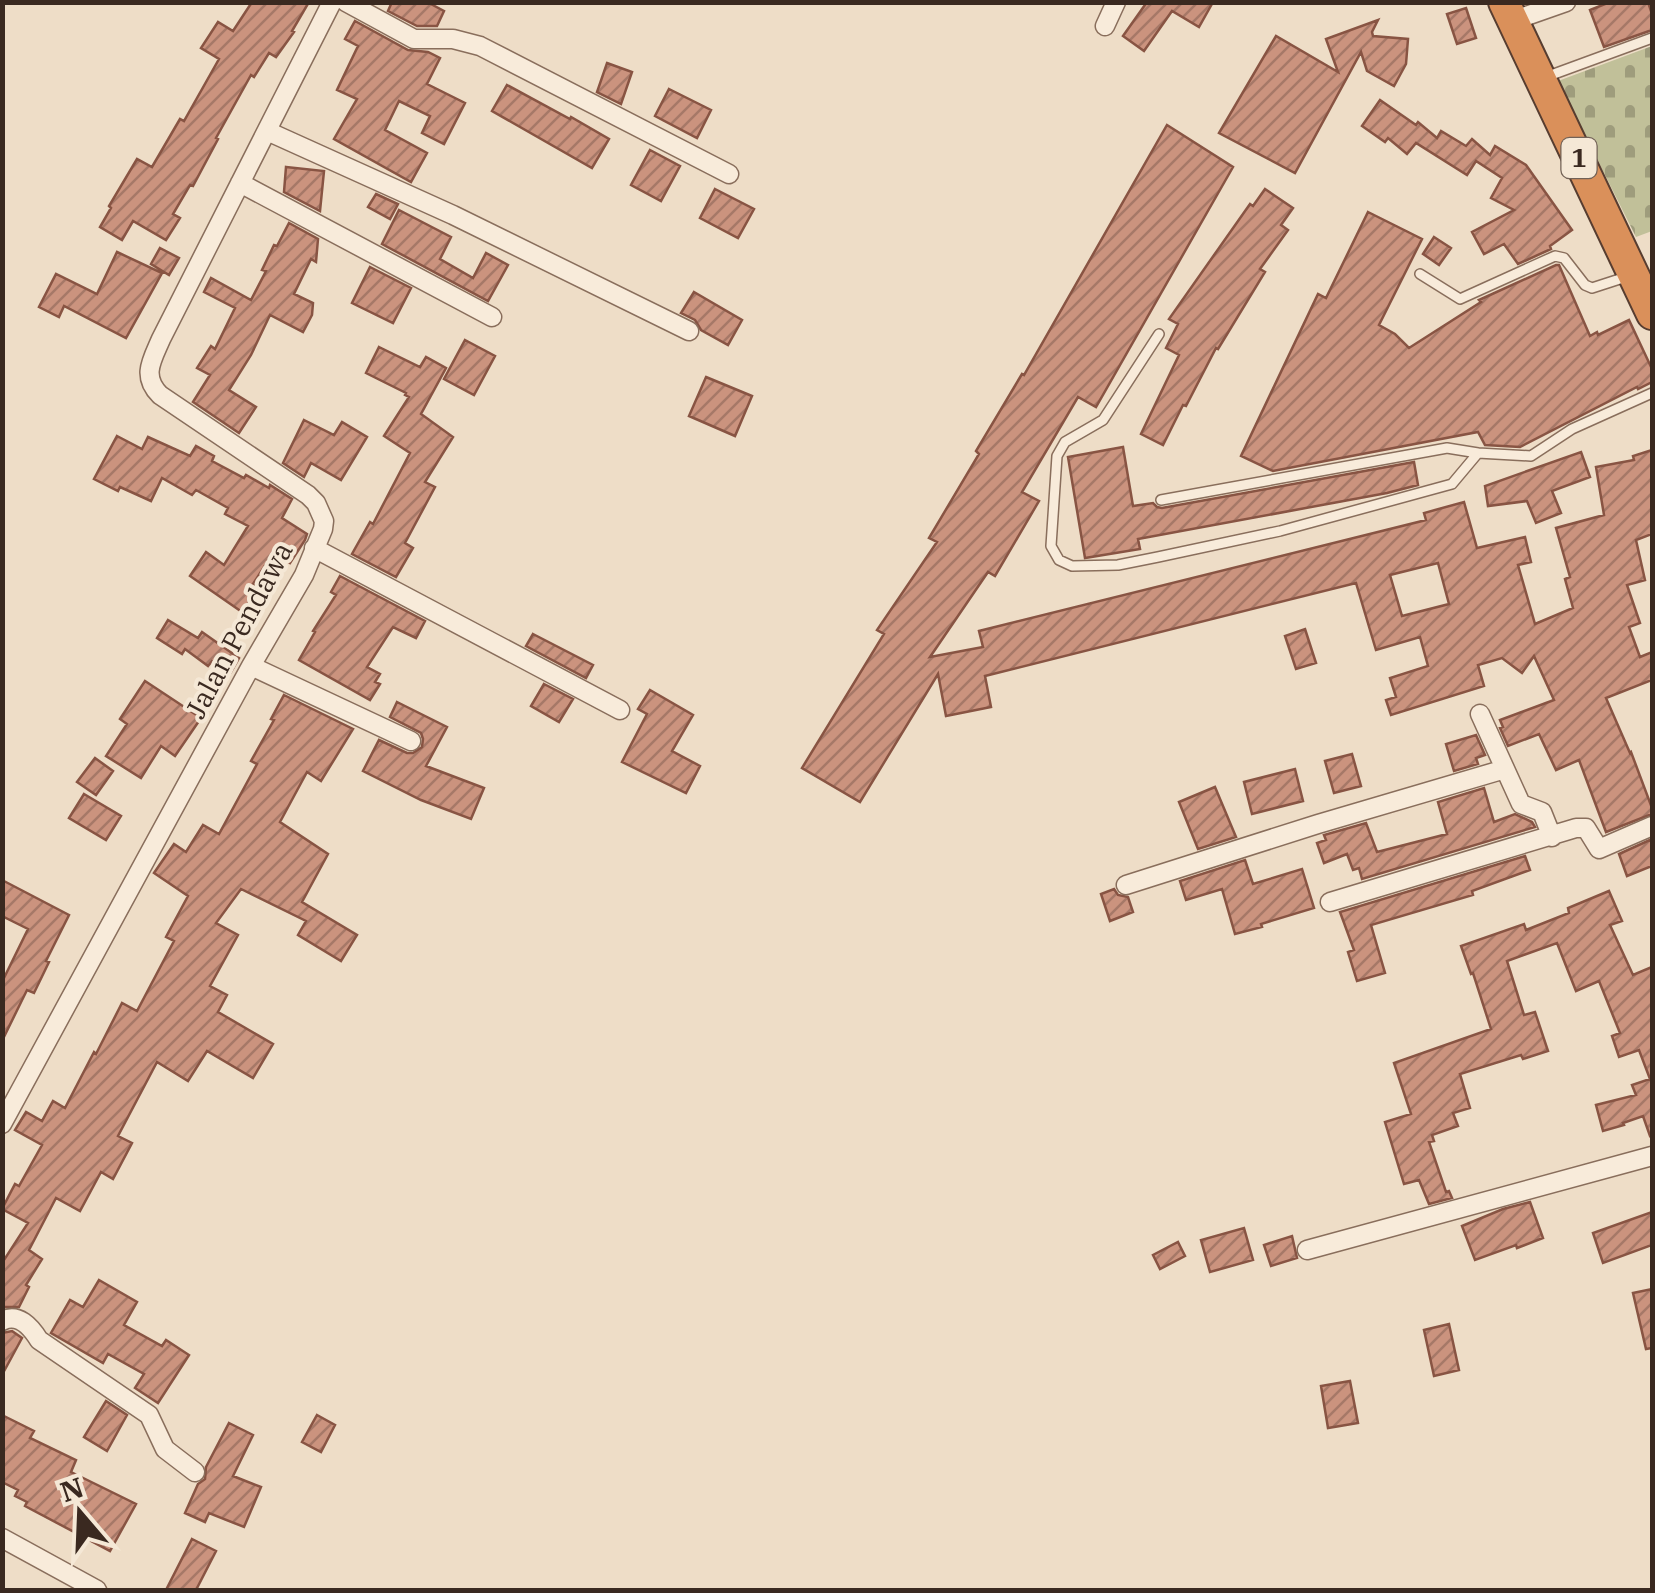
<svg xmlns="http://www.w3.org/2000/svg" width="1655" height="1593" viewBox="0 0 1655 1593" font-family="'IBM Plex Serif',serif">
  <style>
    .cemetery { fill: url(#cemetery-stones) }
    .building { fill: url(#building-hatch); stroke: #885443; stroke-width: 2.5; fill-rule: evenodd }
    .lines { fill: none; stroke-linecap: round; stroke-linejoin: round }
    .lane-casing { stroke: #896e5c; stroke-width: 12 }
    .street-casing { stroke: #896e5c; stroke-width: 21 }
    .highway-casing { stroke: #573d30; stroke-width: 34 }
    .lane { stroke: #f8ebda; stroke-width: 9 }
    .street { stroke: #f8ebda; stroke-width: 18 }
    .highway { stroke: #da905a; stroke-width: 30 }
    .labels { text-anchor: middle; stroke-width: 8; stroke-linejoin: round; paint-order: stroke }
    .shield { fill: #f5e8d6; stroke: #726257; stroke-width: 2.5 }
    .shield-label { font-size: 25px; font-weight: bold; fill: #3a2920 }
    .street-label { font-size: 28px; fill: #3a2920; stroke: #f5e8d6 }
  </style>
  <defs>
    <pattern id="cemetery-stones" width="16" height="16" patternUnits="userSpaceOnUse" patternTransform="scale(2.5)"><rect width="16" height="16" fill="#c1c099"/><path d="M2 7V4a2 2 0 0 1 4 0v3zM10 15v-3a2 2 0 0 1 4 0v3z" fill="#9e9c7c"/></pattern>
    <pattern id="building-hatch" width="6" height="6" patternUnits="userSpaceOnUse" patternTransform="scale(2.5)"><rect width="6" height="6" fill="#cb937e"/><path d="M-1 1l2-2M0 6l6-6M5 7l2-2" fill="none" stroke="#a67867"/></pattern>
  </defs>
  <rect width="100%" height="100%" fill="#eeddc7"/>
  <!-- cemetery -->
  <path class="cemetery" d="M1652 46V231L1636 237 1558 81Z"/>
  <!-- building -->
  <path class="building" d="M252 2H309L292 31 294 32 276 57 269 53 254 77 251 75 216 138 218 139 193 186 190 185 173 214 180 218 166 240 133 221 122 240 100 227 111 208 109 206 137 159 152 167 180 119 184 121 219 59 201 48 218 22 233 31Z
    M392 2H427L444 11 437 26H417L388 11Z
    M1147 2H1213L1199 27 1172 11 1144 51 1123 36Z
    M1610 2H1648L1652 14V30L1604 47 1590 10Z
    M1466 8 1476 38 1457 44 1447 14Z
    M1378 20 1372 32 1373 36 1408 39 1406 64 1394 86 1367 71 1361 52 1295 173 1219 133 1276 36 1338 72 1326 39Z
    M355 21 408 50 428 52 440 58 427 84 465 103 444 144 422 133 430 116 399 101 385 130 427 153 411 182 334 139 357 99 337 90 358 46 345 39Z
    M607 63 632 72 621 104 597 92Z
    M507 85 570 119 571 117 609 139 592 168 492 111Z
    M669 89 711 110 697 138 655 116Z
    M1380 100 1416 125 1418 122 1437 138 1441 131 1466 146 1472 139 1490 155 1495 146 1526 165 1572 230 1550 246 1551 249 1518 264 1504 244 1484 254 1472 232 1514 210 1491 198 1502 178 1476 161 1467 175 1416 143 1407 154 1388 138 1385 142 1362 126Z
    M1167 125 1233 167 1096 407 1078 397 1022 492 1039 501 995 576 988 572 930 657 983 647 979 631 1426 520 1424 513 1464 502 1477 548 1525 537 1531 562 1518 565 1535 624 1573 608 1565 579 1570 577 1556 528 1604 515 1596 467 1634 460 1633 456 1652 450V534L1636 540 1645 580 1627 585 1640 623 1629 627 1640 657 1652 652V680L1606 698 1630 753 1631 752 1652 808V814L1606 832 1579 760 1556 770 1539 734 1508 746 1500 728 1503 727 1500 720 1554 700 1534 656 1522 673 1502 658 1478 665 1484 686 1391 715 1386 700 1396 697 1390 678 1428 666 1420 637 1376 650 1356 583 985 676 991 707 946 716 938 674 860 802 802 768 884 634 877 630 937 542 929 538 979 454 976 451 1022 374 1024 375ZM1438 563 1449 604 1402 616 1390 575Z
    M650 150 680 166 661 201 631 185Z
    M286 167 324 171 320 211 284 192Z
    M715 189 754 209 738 238 700 218Z
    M1265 189 1293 208 1281 225 1288 230 1260 269 1265 272 1218 349 1216 348 1186 406 1183 405 1163 445 1141 434 1179 355 1166 348 1178 324 1169 319 1250 204 1253 206Z
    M376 194 398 204 390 219 368 207Z
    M399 210 451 237 440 259 473 278 486 253 508 265 488 301 382 244Z
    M1368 212 1422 239 1379 325 1395 334 1409 348 1481 302 1479 300 1556 265H1559L1590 336 1597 332 1598 335 1629 320 1652 369V382L1638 389 1637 387 1520 447 1485 445 1478 432 1273 471 1241 456 1318 294 1326 298Z
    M289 223 318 239 316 262 311 259 294 294 313 303 312 315 303 332 270 315 251 355 229 390 256 407 239 433 193 402 210 375 197 368 211 346 215 349 235 308 204 292 211 278 251 300 266 271 262 270 274 245 277 246Z
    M1434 237 1451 248 1439 265 1423 254Z
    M160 248 179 258 169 275 151 264Z
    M117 252 162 273 126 338 64 306 59 317 39 307 56 274 97 294Z
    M370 267 411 288 393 323 352 303Z
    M694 292 742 320 728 345 701 330 695 320 681 313Z
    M465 340 495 356 474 395 444 379Z
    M379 347 420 367 426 357 446 368 421 414 453 437 425 482 435 487 405 543 413 548 396 577 352 554 370 522 373 524 410 453 384 436 409 397 405 395 406 393 366 373Z
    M706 377 752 396 735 436 689 416Z
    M304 420 334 435 342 422 367 437 341 480 311 463 304 477 283 463Z
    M117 436 142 449 148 437 190 456 196 446 214 456 212 461 244 478 246 475 269 488 270 485 292 499 282 518 307 534 305 540 290 563 273 553 253 584 259 588 242 612 190 576 206 552 224 565 248 526 225 514 228 508 196 490 192 495 162 478 151 501 120 487 118 491 94 479Z
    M1123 447 1133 506 1153 503 1157 507 1162 508 1414 462 1418 485 1387 493 1138 539 1140 549 1085 558 1068 457Z
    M1581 452 1590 477 1552 491 1561 513 1536 523 1527 501 1488 506 1485 486Z
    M340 576 425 621 416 638 393 627 367 667 380 674 375 682 380 684 370 700 299 660 315 632 313 631 336 595 331 592Z
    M168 620 198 638 202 632 239 658 231 672 212 661 208 666 185 649 182 654 157 638Z
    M1305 629 1316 663 1296 669 1285 636Z
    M533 634 593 665 586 678 526 646Z
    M145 681 201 718 175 756 161 746 141 778 106 756 127 724 120 719Z
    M544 684 573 699 559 722 531 706Z
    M650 690 693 715 672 751 700 766 686 793 622 762 647 714 638 709Z
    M284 695 353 729 321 781 307 772 280 822 328 854 302 902 357 935 341 961 298 935 306 921 241 889 216 923 238 935 210 986 227 995 218 1012 273 1044 253 1078 207 1051 188 1081 157 1062 118 1136 132 1143 113 1179 101 1172 80 1211 56 1198 29 1250 42 1259 26 1285 29 1287 19 1307H2V1263L28 1223 2 1209 15 1184 19 1186 42 1145 15 1130 26 1112 42 1121 53 1101 65 1108 94 1052 96 1054 122 1003 137 1011 174 941 166 937 188 896 154 873 174 844 186 852 203 825 219 834 257 764 251 761 274 720 271 719Z
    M397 702 447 727 426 766 484 788 471 819 421 800 363 771 379 740 407 753H413L422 747 423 739 421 733 390 717Z
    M1476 735 1485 755 1476 758 1478 764 1454 771 1446 744Z
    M1352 754 1361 786 1334 793 1325 761Z
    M95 758 113 771 96 795 77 782Z
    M1295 769 1303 801 1252 814 1244 782Z
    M1215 787 1236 837 1198 849 1179 802Z
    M1484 788 1494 822 1515 814 1532 822 1535 827 1362 879 1359 868 1353 870 1347 854 1324 863 1317 843 1326 840 1324 835 1366 823 1377 852 1447 834 1438 802Z
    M84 794 121 816 106 840 69 818Z
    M1652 839V866L1627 876 1619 854Z
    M1525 856 1530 870 1472 891 1473 895 1371 925 1385 973 1357 981 1348 952 1354 950 1340 912Z
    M1245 860 1253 884 1302 869 1314 908 1261 924 1262 927 1235 934 1222 889 1186 900 1180 881Z
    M2 880 69 915 46 961 49 962 34 993 27 990 2 1041V982L28 929 2 916Z
    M1114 889 1118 895 1128 897 1133 912 1110 921 1101 894Z
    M1609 891 1622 921 1610 925 1633 975 1652 967V1135L1650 1136 1643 1116 1623 1123 1624 1125 1603 1131 1596 1105 1636 1095 1632 1085 1650 1079 1639 1050 1619 1057 1612 1036 1620 1033 1599 981 1576 991 1557 943 1507 961 1524 1015 1535 1012 1548 1051 1523 1059 1521 1055 1460 1074 1470 1108 1453 1113 1458 1126 1432 1135 1434 1141 1429 1142 1446 1192 1449 1191 1452 1198 1429 1204 1419 1180 1404 1184 1385 1122 1411 1114 1394 1063 1491 1029 1473 973 1471 974 1461 946 1524 924 1526 930 1569 913 1568 908Z
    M1530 1202 1543 1238 1517 1248 1516 1245 1475 1260 1462 1226 1503 1209Z
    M1652 1212V1245L1603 1263 1593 1233Z
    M1244 1228 1253 1260 1210 1272 1201 1240Z
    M1292 1236 1297 1258 1271 1266 1264 1245Z
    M1178 1242 1185 1256 1160 1269 1153 1255Z
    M99 1280 137 1302 124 1325 162 1346 166 1340 189 1355 158 1403 135 1388 144 1374 108 1354 103 1363 51 1333 70 1300 83 1307Z
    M1652 1289V1348L1646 1349 1633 1293Z
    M1449 1324 1459 1370 1434 1376 1424 1330Z
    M12 1331 22 1338 2 1375V1333Z
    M1350 1381 1358 1423 1328 1428 1321 1386Z
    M106 1401 127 1415 107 1451 84 1437Z
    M2 1415 34 1431 30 1438 76 1460 71 1472 136 1504 110 1551 25 1506 27 1502 15 1496 18 1490 2 1482Z
    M317 1415 335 1425 321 1452 302 1442Z
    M229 1423 253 1435 233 1476 261 1487 244 1527 209 1513 205 1522 185 1513 198 1484 205 1479 206 1467Z
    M192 1539 216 1551 196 1590H166Z"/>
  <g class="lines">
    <!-- lane casing -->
    <g class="lane-casing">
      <path id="lane" d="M1543 78 1652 38
        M1420 274 1460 299 1555 256 1564 258 1585 285 1592 288 1629 276
        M1159 334 1103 420 1065 442 1057 456 1051 546 1059 560 1072 566 1118 565 1158 557 1280 531 1452 484 1478 453 1531 456 1572 429 1652 393
        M1161 500 1447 448 1478 453"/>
    </g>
    <!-- street casing -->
    <g class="street-casing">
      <path id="street" d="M346 2 414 39H453L480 46 729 174
        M1512 21 1566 2
        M1105 26 1116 2
        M267 131 453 215 689 331
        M240 183 492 317
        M314 548 620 710
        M251 666 411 741
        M1480 714 1521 804 1542 812 1552 837
        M1126 885 1318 824 1505 769
        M1330 902 1576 828H1586L1599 849 1652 826
        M2 1124 251 666 304 575 323 529 324 521 316 503 308 495 160 395C141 376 152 360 161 339L332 2
        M1307 1250 1652 1156
        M2 1321C18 1312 31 1327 39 1340L149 1415 165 1449 195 1472
        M2 1538 97 1590"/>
    </g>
    <!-- highway casing -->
    <g class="highway-casing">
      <path id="highway" d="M1504 2 1652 314"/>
    </g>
    <!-- lane -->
    <use href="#lane" class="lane"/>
    <!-- street -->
    <use href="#street" class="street"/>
    <!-- highway -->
    <use href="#highway" class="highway"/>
  </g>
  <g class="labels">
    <!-- shield labels -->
    <rect class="shield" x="1561.5" y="138" width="35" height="40" rx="8"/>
    <g class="shield-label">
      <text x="1579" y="167">1</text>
    </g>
    <!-- street labels -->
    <g class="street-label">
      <text transform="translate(239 630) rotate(-62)" y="10">Jalan Pendawa</text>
    </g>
  </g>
  <!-- border -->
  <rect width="1655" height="1593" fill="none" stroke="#3a2920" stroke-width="10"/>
  <!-- north arrow -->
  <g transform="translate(80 1513) rotate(341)" stroke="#f5e8d6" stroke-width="8" paint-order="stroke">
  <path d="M0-8L18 38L0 25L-18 38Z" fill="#3a2920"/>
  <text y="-15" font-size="28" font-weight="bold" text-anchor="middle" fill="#3a2920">N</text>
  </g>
</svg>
